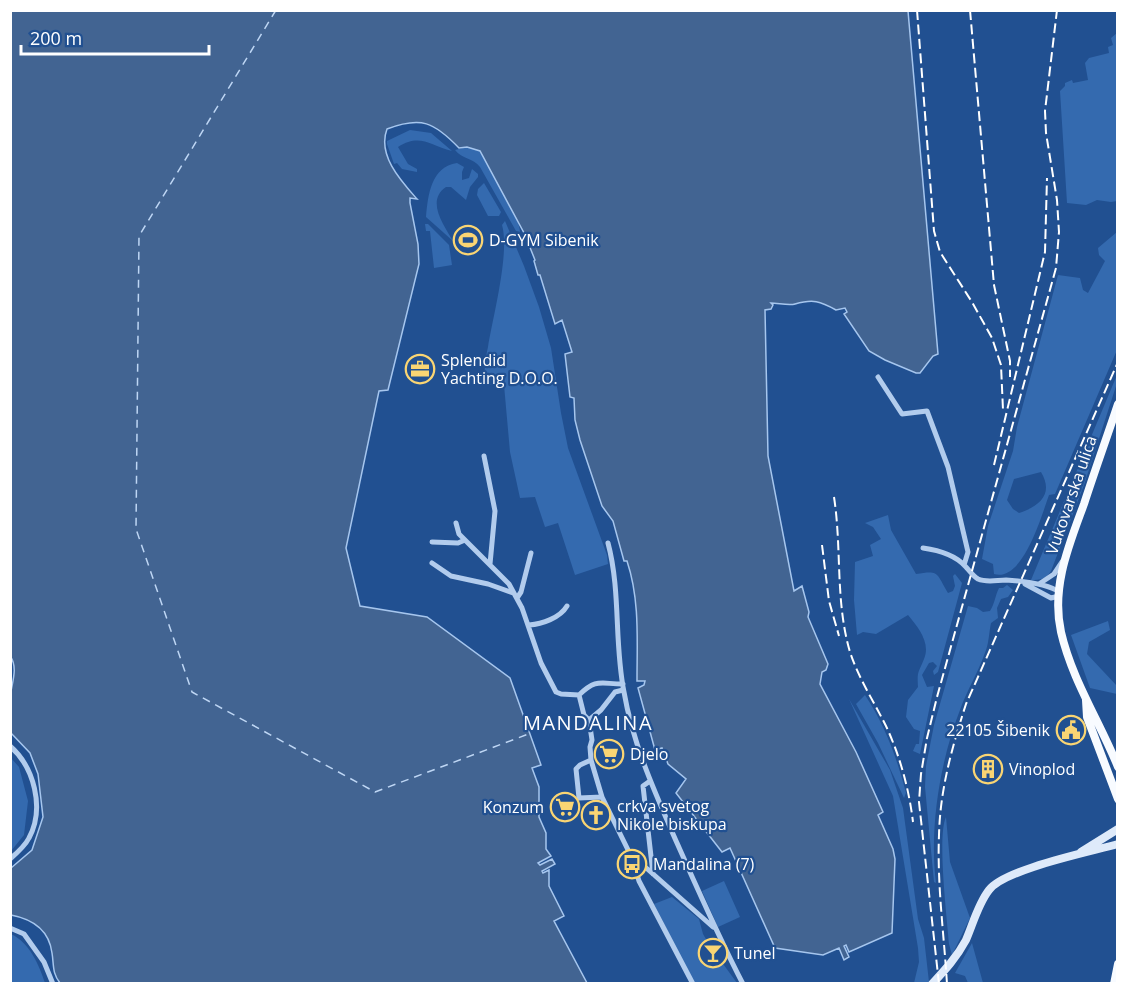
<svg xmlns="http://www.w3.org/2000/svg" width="1128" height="994" viewBox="0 0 1128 994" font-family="'Open Sans',sans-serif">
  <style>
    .green { fill: #346aaf; fill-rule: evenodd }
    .water { fill: #426492; stroke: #a6c6ee; stroke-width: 1.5 }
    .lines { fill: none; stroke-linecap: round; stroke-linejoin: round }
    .ferry { stroke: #bed6f4; stroke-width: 1.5; stroke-dasharray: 8 6; stroke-linecap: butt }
    .street { stroke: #b2cced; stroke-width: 5 }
    .secondary { stroke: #deeafa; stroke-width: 8 }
    .primary { stroke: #f8fbff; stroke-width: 8 }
    .rail { stroke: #fff; stroke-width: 2; stroke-dasharray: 10 4.5; stroke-linecap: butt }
    .labels { text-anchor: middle; stroke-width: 4.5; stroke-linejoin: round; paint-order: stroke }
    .poi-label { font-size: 16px; fill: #fff; stroke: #215091; text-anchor: start }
    .street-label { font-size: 16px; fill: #fff; stroke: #215091 }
    .quarter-label { font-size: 20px; letter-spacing: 1.5px; fill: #fff; stroke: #215091 }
  </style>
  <rect width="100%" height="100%" fill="#215091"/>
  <!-- green -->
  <path class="green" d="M1117 33V201L1111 202 1097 200 1086 205 1067 203 1060 91 1065 86V83L1072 80 1073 83 1088 80 1085 63 1089 58 1109 53 1108 47 1113 45 1111 38Z
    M410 130 431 133 452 151C429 145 420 133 398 147L408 164 417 169V172L402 169 397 163 394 164 387 144V141Z
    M467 147 480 151C489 166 520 216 520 232L516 231 480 167C473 158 462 159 455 150Z
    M457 163 464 167 462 172V180L469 178 472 169 478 174V177L470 187 466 200 451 187H446C425 201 445 227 453 241L426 217C428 195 431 167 457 163Z
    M484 183 501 212 499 216H488L477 195 478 189Z
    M505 221 524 266 539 307 551 348 561 413 568 448 607 555 608 564 575 575 558 523 545 527 535 497 520 498 510 452 504 385H483C485 372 485 359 488 347 493 316 510 253 502 225Z
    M425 224H428L449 245 452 265 434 268 430 231H426Z
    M1117 232V350L1055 494 1049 495C1042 514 1023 583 994 574L993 564 982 559 988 526 1013 451 1017 427 1058 275 1080 278 1083 290 1088 293 1105 261 1099 255 1098 248ZM1041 472C1054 494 1040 506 1019 513L1013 509 1007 500 1014 479Z
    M1117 375V383L1084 485 1051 571C1046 579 1041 580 1031 580Z
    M888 515 891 530 916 574C940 570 936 573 948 593L953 591 955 586 953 576 955 574 962 583 938 672 934 675 933 671 937 666 933 662 929 663 922 675 927 687 934 686 920 754 913 751 916 744H919L920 731 914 729 906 717 908 700 918 687C917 671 918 674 924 659 931 643 918 627 908 615L876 634 863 632 857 635 854 600 855 562 873 556 870 545 881 539 873 527 865 523Z
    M1007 585 1013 590 1008 597 1001 599 997 608 998 618 991 623C989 632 989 642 986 650 979 671 967 690 960 710 940 761 929 829 936 883L934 882 925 787 926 766 934 725 968 606 977 608 983 612 990 611C995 603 995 596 999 588H1003Z
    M1108 621 1110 630 1089 642 1087 654 1117 686V694L1090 688 1071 635Z
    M865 695C885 725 897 758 906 793L904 798 878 743 856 704Z
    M849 699 890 770 903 808 918 919 924 938 929 982 928 983H914L919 962 918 948 893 796Z
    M11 758 19 767 28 801 24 835 11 851Z
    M946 817 950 862 970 918 952 955 949 944C947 918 937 836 946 817Z
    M724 881 740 917 718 927 702 891Z
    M672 897 699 919 703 934 710 946 737 983H694L654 904Z
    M11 934C30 943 39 965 45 983H11Z
    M972 943 983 983H968L965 976 955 973Z"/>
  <!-- water -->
  <path class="water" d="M10 11H908L938 354 933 356 920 373H916L885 360 869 351 844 314 847 312 845 308 836 310C820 301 813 299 795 304 789 306 778 303 771 303L773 305 771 309 765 310 768 456 794 591 802 586 809 612 808 617 828 664 826 670 822 672 820 684 856 752 883 812 878 815 893 849 895 859 892 933 849 952 846 945 844 946 849 957 844 960 839 948 823 955 775 948 730 848 722 852 676 793 686 779 668 764 662 748 655 750 638 688 644 685 645 681H637C637 641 640 600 627 561H624L613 521 602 506 580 440 575 420 574 398 570 397 565 354 572 352 562 320 555 324 540 275H538L534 261 535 260 529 245 530 244 480 151 467 147 459 148C434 122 421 116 387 129 377 155 401 181 417 199L410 198V203L418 244 419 264 388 390 379 391 346 548 360 606 427 617 510 678 541 765 532 768 539 787V817L546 833V849L551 856 538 863 540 865 552 859 555 864 542 871 543 873 549 870V886L564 916 554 921 587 983H60C52 973 54 965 52 953 49 929 32 919 11 915V868L32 850 43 817 38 774 30 753 10 732C10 721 10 709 10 698 11 685 19 668 10 656Z"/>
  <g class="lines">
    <!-- ferry -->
    <path class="ferry" d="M276 10 139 236 136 529 192 692 375 792 531 733"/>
    <!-- street -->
    <path class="street" d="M878 377 902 414 927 411 948 467 968 552 964 565
      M484 456 495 511 490 564
      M456 523 459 534 509 584 522 608 541 663 556 692 561 694 579 695C597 678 600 684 623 684
      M432 542 458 543 465 540
      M608 543C621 592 614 643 624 692 633 745 656 795 677 843 698 890 719 938 743 984
      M923 548C937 550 955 555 965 566 969 570 973 576 978 579 987 583 997 580 1006 580 1020 581 1048 584 1059 592
      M432 563 451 576 488 584 513 593
      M1025 584 1051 598 1059 596
      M1039 584 1054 574 1062 562
      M517 598 521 592 531 553
      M529 625C542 624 560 618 567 606
      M579 695 584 715 589 720 592 740 590 747 591 760 602 797
      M589 720 601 710 615 692 623 690
      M10 746C34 767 45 808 29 838 25 846 17 853 10 859
      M591 760 580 765 576 769 579 798 602 797 632 858 644 866 713 927
      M650 781 643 786 653 874
      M632 859 639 881 693 984
      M10 928 24 934 44 962 53 984"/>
    <!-- secondary -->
    <path class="secondary" d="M1081 852 1118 829
      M932 984C945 970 957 957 966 940 973 924 978 904 989 890 1005 869 1090 852 1118 844"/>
    <!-- primary -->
    <path class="primary" d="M1118 404C1107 437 1095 470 1084 504 1069 545 1051 587 1061 632 1072 680 1100 722 1118 767
      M1086 700 1087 717 1118 799
      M1114 984 1118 964"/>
    <!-- rail -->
    <path class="rail" d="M917 10 934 231 940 252 972 302 992 338 1001 365 1003 410
      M970 10 994 285 1010 361V377
      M994 465 1045 252 1047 178
      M834 497C842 549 835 601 850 652 858 677 874 702 886 726 900 756 909 789 913 822
      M822 545 829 601 839 636
      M939 984 919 802 921 774 927 738 937 697 1056 268 1059 232 1057 200 1046 133 1045 111 1057 10
      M947 984C944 934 937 885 939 835 940 790 952 747 966 704L1118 362"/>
  </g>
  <!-- icons -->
  <defs>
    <g id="stadium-ring" transform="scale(1.5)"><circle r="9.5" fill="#215091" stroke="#fad573" stroke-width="1.5"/><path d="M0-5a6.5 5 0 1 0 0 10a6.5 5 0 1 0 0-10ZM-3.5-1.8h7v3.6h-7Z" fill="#fad573"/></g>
    <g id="office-ring" transform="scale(1.5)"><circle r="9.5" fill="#215091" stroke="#fad573" stroke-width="1.5"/><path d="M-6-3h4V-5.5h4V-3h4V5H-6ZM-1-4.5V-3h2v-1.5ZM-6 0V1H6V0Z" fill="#fad573"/></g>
    <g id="civic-ring" transform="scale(1.5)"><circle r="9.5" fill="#215091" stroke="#fad573" stroke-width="1.5"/><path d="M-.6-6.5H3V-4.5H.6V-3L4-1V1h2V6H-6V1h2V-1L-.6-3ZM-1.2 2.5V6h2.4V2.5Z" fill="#fad573"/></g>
    <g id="supermarket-ring" transform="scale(1.5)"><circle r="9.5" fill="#215091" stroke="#fad573" stroke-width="1.5"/><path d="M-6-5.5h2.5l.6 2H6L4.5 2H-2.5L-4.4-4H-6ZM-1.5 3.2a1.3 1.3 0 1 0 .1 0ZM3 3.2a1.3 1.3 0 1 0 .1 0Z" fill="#fad573"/></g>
    <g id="building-ring" transform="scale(1.5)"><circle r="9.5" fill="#215091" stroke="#fad573" stroke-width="1.5"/><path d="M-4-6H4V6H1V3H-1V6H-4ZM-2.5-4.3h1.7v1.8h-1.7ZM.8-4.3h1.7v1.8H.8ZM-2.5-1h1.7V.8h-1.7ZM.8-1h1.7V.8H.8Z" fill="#fad573"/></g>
    <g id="church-ring" transform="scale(1.5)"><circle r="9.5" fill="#215091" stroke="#fad573" stroke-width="1.5"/><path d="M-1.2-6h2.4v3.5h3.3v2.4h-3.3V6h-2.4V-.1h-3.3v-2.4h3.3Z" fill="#fad573"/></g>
    <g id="bus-ring" transform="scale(1.5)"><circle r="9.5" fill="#215091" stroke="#fad573" stroke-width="1.5"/><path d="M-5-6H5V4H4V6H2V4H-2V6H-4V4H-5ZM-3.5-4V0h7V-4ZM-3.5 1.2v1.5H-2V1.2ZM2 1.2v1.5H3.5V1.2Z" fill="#fad573"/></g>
    <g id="bar-ring" transform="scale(1.5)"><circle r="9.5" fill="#215091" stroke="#fad573" stroke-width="1.5"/><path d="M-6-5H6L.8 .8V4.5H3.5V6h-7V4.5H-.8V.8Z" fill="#fad573"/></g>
  </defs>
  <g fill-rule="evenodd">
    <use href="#stadium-ring" x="468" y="240"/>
    <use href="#office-ring" x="420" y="369"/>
    <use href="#civic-ring" x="1071" y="730"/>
    <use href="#supermarket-ring" x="609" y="754"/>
    <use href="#building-ring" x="988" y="769"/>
    <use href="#supermarket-ring" x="565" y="807"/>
    <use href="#church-ring" x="596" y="815"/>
    <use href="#bus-ring" x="632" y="864"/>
    <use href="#bar-ring" x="713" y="953"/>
  </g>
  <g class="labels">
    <!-- poi labels -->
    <g class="poi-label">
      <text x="489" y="246">D-GYM Sibenik</text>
      <text x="441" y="366">Splendid<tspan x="441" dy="18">Yachting D.O.O.</tspan></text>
      <text x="1050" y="736" text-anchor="end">22105 Šibenik</text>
      <text x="630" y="760">Djelo</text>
      <text x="1009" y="775">Vinoplod</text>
      <text x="617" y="812">crkva svetog<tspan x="617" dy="18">Nikole biskupa</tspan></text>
      <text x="544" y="813" text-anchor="end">Konzum</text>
      <text x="653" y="870">Mandalina (7)</text>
      <text x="734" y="959">Tunel</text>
    </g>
    <!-- street labels -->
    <g class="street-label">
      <text transform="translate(1071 495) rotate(-71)" y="6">Vukovarska ulica</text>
    </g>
    <!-- quarter labels -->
    <g class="quarter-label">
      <text x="588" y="730">MANDALINA</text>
    </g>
  </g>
  <!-- border -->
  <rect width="1128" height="994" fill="none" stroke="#ffffff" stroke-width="24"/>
  <!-- scale -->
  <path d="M21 45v9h188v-9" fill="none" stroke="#ffffff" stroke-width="3"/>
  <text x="30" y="45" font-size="18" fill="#ffffff" stroke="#215091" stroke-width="4.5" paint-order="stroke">200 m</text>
</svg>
